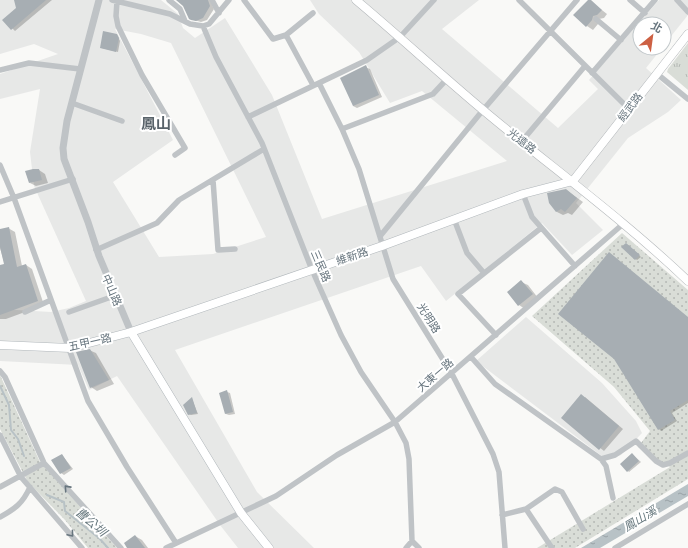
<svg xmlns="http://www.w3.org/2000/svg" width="688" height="548" viewBox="0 0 688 548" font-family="Barlow,'Noto Sans TC',sans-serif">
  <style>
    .built { fill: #e7e8e7; fill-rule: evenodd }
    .grass { fill: url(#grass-tufts) }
    .park { fill: url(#park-dots) }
    .water { fill: url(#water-ripples) }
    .shadow { fill: #0003 }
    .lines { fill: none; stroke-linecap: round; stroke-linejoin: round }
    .stream { stroke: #b8c2c6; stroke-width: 2 }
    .building { fill: #a7aeb3 }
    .secondary-casing { stroke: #b1b7bb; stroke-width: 9 }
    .primary-casing { stroke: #b3b7ba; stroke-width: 9 }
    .minor { stroke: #bfc3c6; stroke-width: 5.5 }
    .tertiary { stroke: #bfc3c6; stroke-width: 7 }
    .secondary { stroke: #fff; stroke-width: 8 }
    .primary { stroke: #fff; stroke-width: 8 }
    .oneway { stroke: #67757e }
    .labels { text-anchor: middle; stroke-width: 4; stroke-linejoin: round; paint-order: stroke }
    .street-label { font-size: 11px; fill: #67757e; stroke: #fff }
    .water-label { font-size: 12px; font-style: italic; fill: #68797f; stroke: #fff }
    .district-label { font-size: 15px; font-weight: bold; fill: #59636a; stroke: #fff }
  </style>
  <defs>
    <pattern id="grass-tufts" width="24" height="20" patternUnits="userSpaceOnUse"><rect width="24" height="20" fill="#d9ddd7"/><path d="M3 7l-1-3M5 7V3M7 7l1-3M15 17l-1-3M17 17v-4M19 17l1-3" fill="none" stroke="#b4b8b4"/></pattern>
    <pattern id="park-dots" width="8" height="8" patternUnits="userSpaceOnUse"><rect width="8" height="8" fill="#d9ddd7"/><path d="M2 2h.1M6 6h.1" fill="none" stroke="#b4b8b4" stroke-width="1.8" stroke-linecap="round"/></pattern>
    <pattern id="water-ripples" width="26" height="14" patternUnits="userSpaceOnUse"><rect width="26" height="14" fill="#b8c2c6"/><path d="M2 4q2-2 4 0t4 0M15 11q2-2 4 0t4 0" fill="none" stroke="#99a2a6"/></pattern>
  </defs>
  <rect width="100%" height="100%" fill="#f9f9f7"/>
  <!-- built -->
  <path class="built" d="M0 0H161L178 14 183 28 195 38 225 18 272 95 322 219 507 161 422 91 390 103 359 52 319 14 310 0H479L442 29 558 128 598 89 589 80 659 0H688V15L664 45V24H640V48H662L646 68 681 100 668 112 628 138 576 203 603 230 572 255 542 223 446 301 421 266 175 350 257 492 314 548H238L220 525 117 376 89 390 78 365 0 361V309L51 312 69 308 86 301 34 186 30 152 40 89 0 99V74L58 54 34 44 0 54ZM115 29 141 34 171 43 266 237 213 254 159 257 113 182 173 140Z
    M526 317 602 383 636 421 642 433 621 455 607 460 476 361Z"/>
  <!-- grass -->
  <path class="grass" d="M688 43V90L667 72 668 69Z"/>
  <!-- park -->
  <path class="park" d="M622 233 688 290V479L575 548H537L670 467 638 447 650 431 614 387 532 316Z
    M0 375 40 462 117 548H88L65 520 28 482 0 429Z"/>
  <!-- water -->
  <path class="water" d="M688 484V496L600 548H581Z"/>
  <!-- shadow -->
  <path class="shadow" d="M16 0H52L15 31 4 20 17 8Z
    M177 0H210L214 9 207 20 201 22 194 20 184 5Z
    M589 0 607 14 604 18 599 19 598 24 593 30 587 26Z
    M117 35 120 41 118 52 102 48Z
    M365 67 370 69 382 97 357 108 353 106Z
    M39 170 45 174 48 183 36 186 30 183Z
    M566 190 583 202 572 215 568 213 563 215 557 212 550 203Z
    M8 228 15 232 22 266 26 265 32 269 44 305 6 319H0V266L5 265 0 248V230Z
    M628 245 641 257 637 260 623 247Z
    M521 282 528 285 538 298 525 309 519 305Z
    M688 317V403L672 413 677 421 661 431 659 429Z
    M89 350 96 353 114 384 97 391 91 387Z
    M227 392 230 393 235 414 229 415 226 414Z
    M585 397 623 429 604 451 562 418Z
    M192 399 198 414 191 415 189 414Z
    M632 454 641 462 629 472 628 471Z
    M62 455 73 469 64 475 61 473Z
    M135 536 142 540 148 548H128Z"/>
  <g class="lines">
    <!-- stream -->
    <path class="stream" d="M0 386 9 405 11 430 18 439 24 456
      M47 495 64 502 65 511 99 538 108 548"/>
  </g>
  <!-- building -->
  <path class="building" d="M14 0H46L11 30 2 20 16 8Z
    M176 0H208L210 6 203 18 196 21 191 20 189 19 183 6Z
    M588 0H591L602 10 597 15 593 16 592 20 586 27 573 15Z
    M103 31 117 34 119 38 116 52 100 48Z
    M366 65 379 95 353 106 340 78Z
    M33 169H39L42 180 29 183 25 171Z
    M566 189 577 198 565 212 561 209 556 212 549 203 547 193Z
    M9 227 17 267 26 264 38 301 0 315V265L4 264 0 247V229Z
    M626 243 640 255 635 260 621 247Z
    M609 252 688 317V400L670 411 675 420 658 430 614 359 558 314Z
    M521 280 533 294 518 306 507 292Z
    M90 349 109 380 90 388 76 352Z
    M227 390 233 412 225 414 219 393Z
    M581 394 619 426 599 450 561 418Z
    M192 397 197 413 188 415 183 405Z
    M632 453 639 461 627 472 620 464Z
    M62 454 71 468 60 474 51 460Z
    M135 535 145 548H127L124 543Z"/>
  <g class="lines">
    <!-- secondary casing -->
    <g class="secondary-casing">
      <path id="secondary" d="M131 332 241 513 269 548
        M0 345 70 348 131 332 382 246 523 194 573 181"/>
    </g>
    <!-- primary casing -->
    <g class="primary-casing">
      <path id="primary" d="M356 0C399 36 440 74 483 110 551 167 623 219 688 281
        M573 181 688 34"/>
    </g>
    <!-- minor -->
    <path class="minor" d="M112 0 170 14 190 24 203 26 209 24 229 0
      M169 0 180 9 185 21
      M212 0 219 13
      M244 0 273 39 286 35
      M519 0 629 109
      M630 0 645 13
      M677 0 688 12
      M117 1 116 16 118 26 142 75 185 148 175 155
      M313 13 286 35 313 85
      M596 19 621 40
      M203 26 216 57 262 143 312 270 341 335 361 372 395 422 406 443 409 459 412 541 406 548
      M0 70 29 63 80 69
      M592 73 655 0
      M656 73 688 99
      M319 83 342 129 359 169 393 279 452 374 493 454 499 472 505 548
      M72 103 122 121
      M248 117 367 60 400 37 434 0
      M342 129 433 94 447 79
      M522 141 585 66
      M0 165 14 198 88 401 127 467 176 543
      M213 180 218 250 235 249
      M523 194 532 217 575 266
      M0 202 73 179
      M454 219 467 253 484 273
      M381 235 483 110 577 0
      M96 250 157 223 179 200 264 149
      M25 312 51 300
      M69 312 114 296
      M496 335 458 294 541 228
      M471 357 495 384 601 459 606 466 613 498
      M0 371 5 377 44 463 121 548
      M0 435 21 477 82 548
      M601 459 615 455 636 441 656 461 663 465 670 463 688 453
      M0 487 44 463
      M526 509 552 548
      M502 515 526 509 555 489 562 492 583 529
      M0 517C15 509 23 503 30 487
      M412 541 419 548
      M166 548 276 496 337 455 395 422 623 224
      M615 548 688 504"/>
    <!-- tertiary -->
    <path class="tertiary" d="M99 0 67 121 63 148 64 159 88 222 99 256 131 332"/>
    <!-- secondary -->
    <use href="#secondary" class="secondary"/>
    <!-- primary -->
    <use href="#primary" class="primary"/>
  </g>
  <!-- one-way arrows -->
  <defs><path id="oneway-chevron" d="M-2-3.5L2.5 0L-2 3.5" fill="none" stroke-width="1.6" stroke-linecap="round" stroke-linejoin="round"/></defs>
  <g class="oneway">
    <use href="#oneway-chevron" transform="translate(67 488) rotate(-132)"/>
    <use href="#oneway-chevron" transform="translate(71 534) rotate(50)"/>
  </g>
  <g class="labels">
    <!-- street labels -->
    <g class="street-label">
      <text transform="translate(630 107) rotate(-53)" y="4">經武路</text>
      <text transform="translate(522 141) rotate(38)" y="4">光遠路</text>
      <text transform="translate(352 256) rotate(-18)" y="4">維新路</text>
      <text transform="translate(321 266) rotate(67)" y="4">三民路</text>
      <text transform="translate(112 290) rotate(67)" y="4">中山路</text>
      <text transform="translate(429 318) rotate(58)" y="4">光明路</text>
      <text transform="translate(90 342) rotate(-13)" y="4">五甲一路</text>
      <text transform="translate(435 375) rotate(-41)" y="4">大東一路</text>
    </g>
    <!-- water labels -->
    <g class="water-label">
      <text transform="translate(640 519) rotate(-31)" y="4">鳳山溪</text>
      <text transform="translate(91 522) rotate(41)" y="4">曹公圳</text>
    </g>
    <!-- district labels -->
    <g class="district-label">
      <text x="156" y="129">鳳山</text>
    </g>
  </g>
  <!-- north arrow -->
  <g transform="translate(652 36) rotate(29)"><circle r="19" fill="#ffffff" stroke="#c2c8cb"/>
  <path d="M0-3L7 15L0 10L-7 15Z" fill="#cd6043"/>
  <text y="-6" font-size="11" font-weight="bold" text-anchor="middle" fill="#67757e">北</text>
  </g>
</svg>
